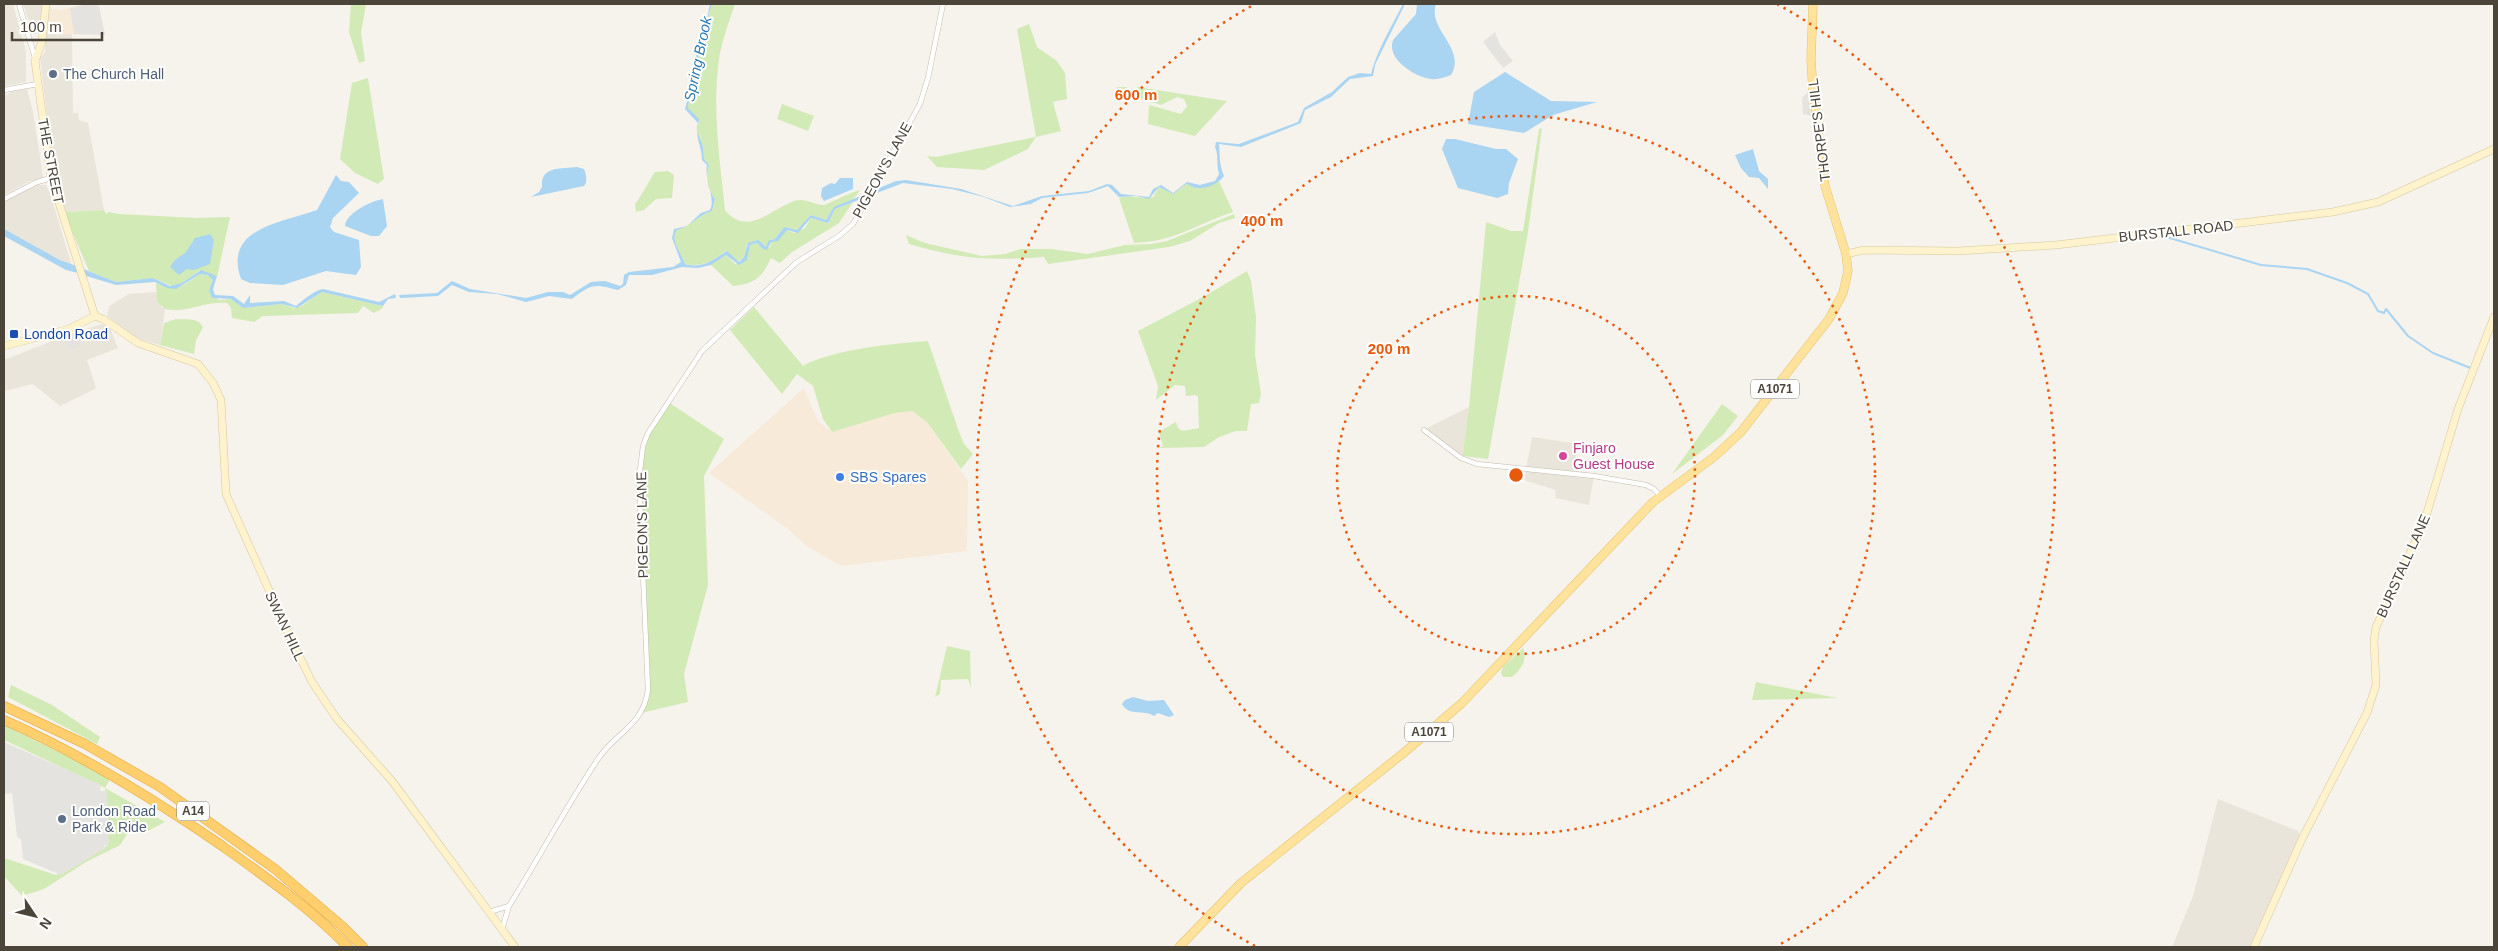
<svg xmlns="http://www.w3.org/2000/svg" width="2498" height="951" viewBox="0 0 2498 951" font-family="Arial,sans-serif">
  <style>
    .residential { fill: #eae5da }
    .commercial { fill: #f7ead8 }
    .green { fill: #d2eab5 }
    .parking { fill: #e5e3e0 }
    .water { fill: #a9d4f2 }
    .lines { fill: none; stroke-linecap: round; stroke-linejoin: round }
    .stream { stroke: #a9d4f2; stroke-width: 2 }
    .street-casing { stroke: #c2bbae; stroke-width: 5.5 }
    .secondary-casing { stroke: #d6c79b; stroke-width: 8 }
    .primary-casing { stroke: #e6c16a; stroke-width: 9 }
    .highway-casing { stroke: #e0a43c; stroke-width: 10 }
    .street { stroke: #fff; stroke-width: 4.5 }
    .secondary { stroke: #fff3cd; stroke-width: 7 }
    .primary { stroke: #ffe39c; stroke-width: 8 }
    .highway { stroke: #ffcf6e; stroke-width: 9 }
    .ring { fill: none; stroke: #e8590c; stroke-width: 2.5; stroke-dasharray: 2.5 5 }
    .service-dot { fill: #5c6f8a; stroke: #fff; stroke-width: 2 }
    .transit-dot { fill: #1a4fb4; stroke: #fff; stroke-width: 2 }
    .hotel-dot { fill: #d1479c; stroke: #fff; stroke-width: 2 }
    .shop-dot { fill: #3f7fe0; stroke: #fff; stroke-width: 2 }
    .labels { text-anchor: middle; stroke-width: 4; stroke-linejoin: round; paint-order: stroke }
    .shield { fill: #fff; stroke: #817c74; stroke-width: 1 }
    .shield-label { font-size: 12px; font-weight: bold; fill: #4b4439 }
    .service-label { font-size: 14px; fill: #4e5e75; stroke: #fff; text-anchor: start }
    .street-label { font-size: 14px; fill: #4b4439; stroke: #fff }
    .transit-label { font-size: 14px; fill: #164399; stroke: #fff; text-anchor: start }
    .hotel-label { font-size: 14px; fill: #b23c85; stroke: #fff; text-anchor: start }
    .shop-label { font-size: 14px; fill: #366cbe; stroke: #fff; text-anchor: start }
    .water-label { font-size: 15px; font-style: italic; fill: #2e7ab2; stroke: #fff }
    .centre { fill: #e8590c; stroke: #fff; stroke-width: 2.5 }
    .ring-label { font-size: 15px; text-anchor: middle; font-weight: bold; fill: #e8590c; stroke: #fff; stroke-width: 4; stroke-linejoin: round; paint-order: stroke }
  </style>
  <rect width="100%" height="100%" fill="#f6f3ec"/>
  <!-- residential -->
  <path class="residential" d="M4 4H13L17 19 26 51V82L4 86Z
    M23 4H43L40 21 30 24Z
    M45 34H72L73 113H78L79 120 88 123 104 210 64 212 53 165 40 58 45 52Z
    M27 89 33 112 43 177 41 180 30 181 4 195V96L10 92Z
    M38 185H46L50 193 72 266 4 230V201Z
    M156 292 161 307 165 309 160 345 136 338 107 316 109 306 129 294Z
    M102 324 110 328 118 348 87 360 96 388 93 390 60 406 33 384 4 391V360L70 334Z
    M1469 407 1463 456 1461 458 1425 429Z
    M1532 437 1578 444 1573 473 1594 476 1589 505 1555 498 1556 490 1524 480Z
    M2218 799 2298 831 2302 839 2254 947H2172L2193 896Z"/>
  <!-- commercial -->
  <path class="commercial" d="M87 4H97L99 6 105 35 45 34 49 9 60 10Z
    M804 388 818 421 832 432 895 413 912 411 927 422 968 481 967 551 841 566 805 545 788 529 709 473Z"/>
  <!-- green -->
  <path class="green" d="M351 4H366L361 33 365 61 359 63 349 32Z
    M712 4H735C729 22 722 40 719 59 712 109 720 161 725 210 747 237 770 210 794 201 804 197 814 205 824 205 828 204 851 192 860 190 852 206 837 199 826 220L811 215 797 230 784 227 775 239H771L766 247 760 242 747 244 744 257 738 262 726 251C713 260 702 268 685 264 682 253 669 240 677 230 693 225 698 215 712 211L715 199C708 190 705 175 709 165L704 159 703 146 697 132 699 120 688 108C689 94 695 82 697 69 699 47 705 26 712 4Z
    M1029 24 1037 47 1057 61 1065 73 1067 99 1053 102 1061 131 1036 137 1028 149 984 170 937 167 927 156 936 157 1036 137 1017 29Z
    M368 78 384 179 378 184 355 173 340 159 352 83Z
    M1116 87H1127V90H1136L1137 87 1227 101 1195 136 1148 124 1149 105 1181 114 1187 106 1184 99 1177 97 1161 105 1142 99Z
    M782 104 814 116 808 131 777 119Z
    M1542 128 1528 232 1488 459 1463 456V453L1469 407 1486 222 1511 231H1523L1539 129Z
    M668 171 674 175 672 198 656 199 644 210 636 212 635 204C643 194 648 182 655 172Z
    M1219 181 1233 212C1197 224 1174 242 1134 243L1119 198C1133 195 1141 199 1153 197L1159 187 1173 194 1186 184 1198 188Z
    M853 202 839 223 792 252 780 263 771 258C762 277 756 284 733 286L711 265 726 255 735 264 747 260 750 245 757 243 763 249 770 247 771 242 778 240 786 230 794 233 805 228 811 218 828 223 835 209Z
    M104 210 106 214 109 212 119 214 197 218 230 217 217 277 199 271 182 283 172 286 153 278 116 282 89 271 64 212Z
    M1234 214 1235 218 1219 223 1190 241 1169 247 1048 264 1044 257C991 261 960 259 909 244L906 235 925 243 982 256 1005 254 1020 249H1051L1088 254 1125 245 1151 244 1167 241Z
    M1247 271 1251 281 1256 317 1255 355 1261 394 1259 403 1251 404 1247 431H1236L1219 437 1204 447 1159 448 1163 446 1159 432 1176 422 1178 428 1182 431 1199 428 1198 397 1196 395 1186 396 1185 386 1175 385 1156 400 1158 386 1138 331 1205 296Z
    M200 274 211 276 213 280 209 290 219 300 231 299 243 308 282 304 294 308 300 307 322 292 383 306V308L374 313 363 306 358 313 263 316 254 322 232 318 231 308 227 303C201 301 189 314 165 309L157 302 156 283C178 293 182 286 200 274Z
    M754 307 803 366C829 350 897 343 928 341L959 432 964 444 973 454 961 469 927 422 912 411 895 413 832 432 823 419 813 386 797 374 782 394 730 330Z
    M176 319C185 320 200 317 203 328L196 340 194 354 160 345 164 323Z
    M668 402 724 439 704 476 708 585 684 674 688 702 641 713 647 698 639 491 642 456 648 433Z
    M1722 404 1738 416 1723 435 1672 474Z
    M947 646 970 651 971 688 968 679 941 680 940 694 935 697Z
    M1523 648C1528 659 1521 670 1512 677H1503L1501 673 1503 667Z
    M1756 682 1837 698 1752 700Z
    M11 685 52 705 100 737 97 744 8 697Z
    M4 725 97 771 110 779 105 788 165 822 142 834 128 833 120 845 86 862 44 889 22 896 4 876V858L56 875 104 848 108 844 105 788 4 740Z"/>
  <!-- parking -->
  <path class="parking" d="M87 4H97L99 6 105 35 74 34 70 8Z
    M1495 32 1500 45 1513 61 1503 68 1483 42Z
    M1809 90 1811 116 1803 114 1802 98Z
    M79 332 83 346 69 350 65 336Z
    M4 742 101 785 100 791H107L109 844 103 846 106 848 61 875 23 859 21 839 17 837 12 793 4 794Z"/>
  <!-- water -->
  <path class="water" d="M710 4H712C705 26 699 47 697 69 695 82 689 94 688 108L699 119 697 132 703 146 704 159 709 165C705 175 708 190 715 199L712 211C698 215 693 225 677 230 669 240 682 253 685 264 702 269 713 260 727 251L739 262 744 257 748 243 758 240 766 247 769 240 775 239 784 227 797 230 811 215 826 220 834 207 896 181 906 180 961 189 1013 206 1042 196 1089 191 1107 184 1112 185 1121 194 1149 197 1153 189 1161 185 1173 193 1187 182 1200 185 1215 181 1219 174C1216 164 1219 156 1215 147L1216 142 1239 144 1298 122 1304 108 1332 92 1348 77 1360 73 1371 74C1377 50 1392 26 1403 4H1405L1375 65 1373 76 1350 79 1331 97 1305 110 1301 123 1241 147 1219 144C1220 155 1219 165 1224 176 1219 183 1207 189 1198 188 1193 188 1191 185 1186 184L1173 194 1159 187 1149 199 1136 196 1119 197 1108 186 1088 193 1042 198 1031 204 1010 207 984 197 952 189 903 183 835 209 828 223 811 218 798 233 787 230 778 241 771 242 767 250 763 249 757 243 750 245 747 260 739 265 726 255 711 265 698 268 682 267 652 275H629L626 285 618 290C595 284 592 283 572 299L549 296 526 302 497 294 469 292 452 285 438 296 400 298 399 295 437 293 452 281 470 289 526 298 548 292H563L570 295 591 282 605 281 620 286 623 284 624 275 629 272 673 267 681 262 672 238 674 229 687 226 701 213 710 210C716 198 704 180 707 165L702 160C702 147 694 135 698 123L685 109 695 70 697 45 704 33Z
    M1417 4H1436C1427 30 1467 48 1451 75 1445 77 1438 80 1431 79 1415 77 1386 59 1393 40L1416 14Z
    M1505 72 1551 101 1597 102 1553 115 1524 133 1468 124 1474 92Z
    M1446 139H1455L1496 149H1506L1518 159 1509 183 1508 194 1497 198 1458 188 1442 149Z
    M1753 149 1759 171 1768 179V189L1759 178 1749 177 1741 168 1735 155Z
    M577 167 584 169C586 174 588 182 584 186L531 197 539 192 542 187C540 166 561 169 577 167Z
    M336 175 341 181 349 182 359 193 333 218 330 227 334 232 359 240 361 267 356 275 326 271 283 285 250 283 241 279C223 228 281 223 317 210Z
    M840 178H853V189L824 201 821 196 822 188 831 183 835 184Z
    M383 199 387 226 379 236H371L345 226C346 213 371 201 383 199Z
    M4 229 60 260 79 267 82 274 66 270 4 236Z
    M210 234 214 240 210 264 194 270 187 269 179 275 170 267 175 260 186 252 195 238Z
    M81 268 116 282 153 278 170 286 182 283 201 270 217 276 213 289 215 295 233 296 244 304 250 295V303L284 301 296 306C303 300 315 290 323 289L379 302 395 294 396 298 388 299 383 306 322 292 297 308 282 304 243 308 231 299 212 298 209 290 213 280 208 275 200 274 176 289 167 288 155 282 116 285 83 275Z
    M1133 697 1148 701 1164 700 1174 715 1169 717 1158 713 1154 716C1144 709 1129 717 1122 704L1125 700Z"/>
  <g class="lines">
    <!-- stream -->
    <path class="stream" d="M2163 236 2261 265 2307 269 2347 283 2368 294 2378 311 2384 313 2386 309 2408 336 2433 353 2473 369"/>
    <!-- street casing -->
    <g class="street-casing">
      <path id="street" d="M19 4 35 58
        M28 31 44 30
        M4 90 38 84
        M4 199 37 182 51 178
        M1424 430 1461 458 1477 464 1594 476 1646 485 1654 489 1660 496
        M489 912 509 906
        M502 929 509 906C539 858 566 807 598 759 616 732 643 726 648 690L639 479 643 446 648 433 702 351 797 262 839 236 853 224 920 104 928 78 943 4"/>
    </g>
    <!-- secondary casing -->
    <g class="secondary-casing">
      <path id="secondary" d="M46 4 42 41 35 61 51 178 95 316
        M1846 254 1864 250 1958 251 2056 245 2333 212 2378 202 2494 149
        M95 316 103 319 138 343 198 364 213 383 221 400 226 494 290 637 312 682 337 719 392 781 515 947
        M4 346 69 329 95 316
        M2254 947 2302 839 2367 713 2376 685 2374 640 2376 627 2424 523 2458 409 2494 317"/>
    </g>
    <!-- primary casing -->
    <g class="primary-casing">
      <path id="primary" d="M1179 947 1241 883 1406 751 1462 703 1653 502 1714 457 1741 432 1829 319 1843 293 1848 271 1846 254 1825 186 1813 92 1811 59 1813 4"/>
    </g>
    <!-- highway casing -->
    <g class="highway-casing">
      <path id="highway" d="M4 706 85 744 160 787 275 869 342 926 363 947
        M4 720C79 753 149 796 218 843 263 875 309 907 348 947"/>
    </g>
    <!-- street -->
    <use href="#street" class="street"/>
    <!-- secondary -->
    <use href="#secondary" class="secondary"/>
    <!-- primary -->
    <use href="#primary" class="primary"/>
    <!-- highway -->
    <use href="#highway" class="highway"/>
  </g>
  <!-- distance rings -->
  <g class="ring">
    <circle cx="1516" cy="475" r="179"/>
    <circle cx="1516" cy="475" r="359"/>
    <path d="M1255 946A538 538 0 0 1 1255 4M1777 4A538 538 0 0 1 1777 946"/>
  </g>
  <!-- markers -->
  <g class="service-dot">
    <circle cx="53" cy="74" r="5"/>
    <circle cx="62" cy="819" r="5"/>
  </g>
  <rect class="transit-dot" x="9" y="329" width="10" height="10" rx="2.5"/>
  <circle class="hotel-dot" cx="1563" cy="456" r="5"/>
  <circle class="shop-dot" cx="840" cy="477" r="5"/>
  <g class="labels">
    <!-- shield labels -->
    <g class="shield">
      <rect x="1751" y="379.5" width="48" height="19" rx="4"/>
      <rect x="1405" y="722.5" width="48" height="19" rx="4"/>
      <rect x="177" y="801.5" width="32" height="19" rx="4"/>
    </g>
    <g class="shield-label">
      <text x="1775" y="393">A1071</text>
      <text x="1429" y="736">A1071</text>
      <text x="193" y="815">A14</text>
    </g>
    <!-- service labels -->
    <g class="service-label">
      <text x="63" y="79">The Church Hall</text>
      <text x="72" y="816">London Road<tspan x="72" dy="16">Park &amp; Ride</tspan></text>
    </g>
    <!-- street labels -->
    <g class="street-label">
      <text transform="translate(1819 130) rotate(-97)" y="5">THORPE'S HILL</text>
      <text transform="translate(51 161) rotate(79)" y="5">THE STREET</text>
      <text transform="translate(882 170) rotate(-61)" y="5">PIGEON'S LANE</text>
      <text transform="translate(2176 231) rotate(-6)" y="5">BURSTALL ROAD</text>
      <text transform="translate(642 525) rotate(-91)" y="5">PIGEON'S LANE</text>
      <text transform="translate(2403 566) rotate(-66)" y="5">BURSTALL LANE</text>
      <text transform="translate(285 626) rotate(65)" y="5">SWAN HILL</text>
    </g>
    <!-- transit labels -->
    <g class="transit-label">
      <text x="24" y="339">London Road</text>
    </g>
    <!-- hotel labels -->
    <g class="hotel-label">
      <text x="1573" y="453">Finjaro<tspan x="1573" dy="16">Guest House</tspan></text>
    </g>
    <!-- shop labels -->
    <g class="shop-label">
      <text x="850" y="482">SBS Spares</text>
    </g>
    <!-- water labels -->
    <g class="water-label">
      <text transform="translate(698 59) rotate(-78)" y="5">Spring Brook</text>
    </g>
  </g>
  <circle cx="1516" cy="475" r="8" class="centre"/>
  <g class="ring-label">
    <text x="1136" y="100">600 m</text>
    <text x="1262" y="226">400 m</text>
    <text x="1389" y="354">200 m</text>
  </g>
  <!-- border -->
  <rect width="2498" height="951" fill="none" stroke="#4b4439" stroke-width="10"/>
  <!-- north arrow -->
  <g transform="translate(35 916) rotate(125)" stroke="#ffffff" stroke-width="4" paint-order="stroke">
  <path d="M0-4L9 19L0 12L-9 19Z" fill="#4b4439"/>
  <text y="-8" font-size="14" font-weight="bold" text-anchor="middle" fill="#4b4439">N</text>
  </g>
  <!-- scale -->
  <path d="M12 32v8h90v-8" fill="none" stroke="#4b4439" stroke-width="2.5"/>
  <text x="20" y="32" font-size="15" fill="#4b4439" stroke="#ffffff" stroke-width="4" paint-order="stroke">100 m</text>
</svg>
